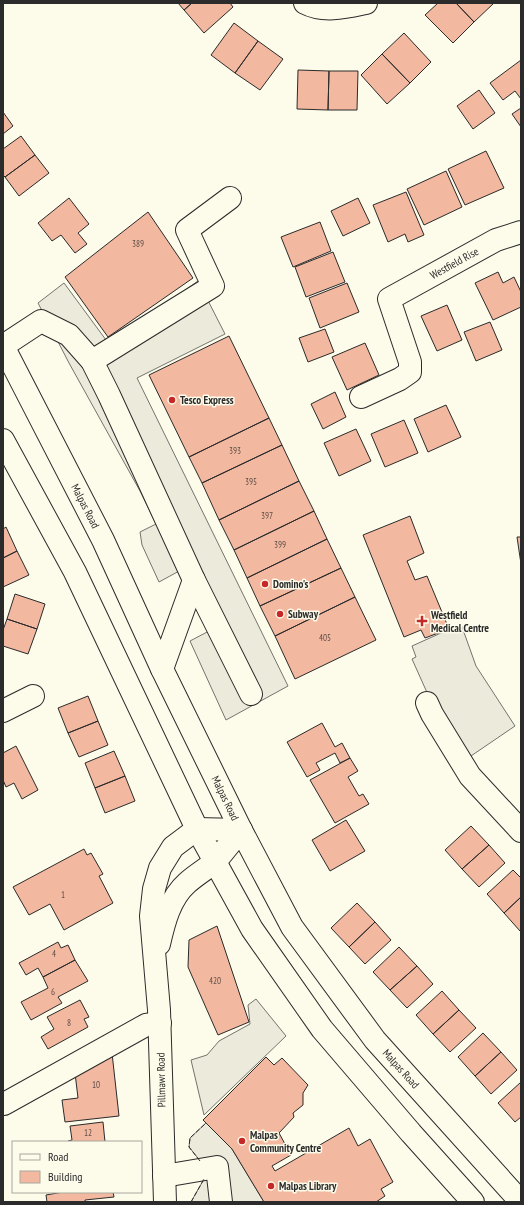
<svg xmlns="http://www.w3.org/2000/svg" width="524" height="1205" viewBox="0 0 524 1205" font-family="'PT Sans Narrow',sans-serif">
  <style>
    .parking { fill: #eceadb; stroke: #74746e }
    .building { fill: #f2b8a0; stroke: #2b2b2b }
    .lines { fill: none; stroke-linecap: round; stroke-linejoin: round }
    .minor-casing { stroke: #2b2b2b; stroke-width: 24 }
    .major-casing { stroke: #2b2b2b; stroke-width: 24 }
    .minor { stroke: #fdfbea; stroke-width: 22 }
    .major { stroke: #fdfbea; stroke-width: 22 }
    .fence { stroke: #2b2b2b; stroke-width: 1; stroke-dasharray: 5 2; stroke-linecap: butt }
    .poi-dot { fill: #c62828; stroke: #fdfbea; stroke-width: 1.5 }
    .labels { text-anchor: middle; stroke-width: 3; stroke-linejoin: round; paint-order: stroke }
    .number-label { font-size: 9px; fill: #5d4e48 }
    .street-label { font-size: 11px; fill: #2b2b2b; stroke: #fdfbea }
    .poi-label { font-size: 11px; font-weight: bold; fill: #2b2b2b; stroke: #fdfbea; text-anchor: start }
  </style>
  <rect width="100%" height="100%" fill="#fdfbea"/>
  <!-- parking -->
  <path class="parking" d="M198 281 225 334 137 378 288 686 226 720 190 641 209 631 181 570 159 582 142 545 140 532 156 524 140 491 69 363 38 303 64 283 109 344Z
    M461 624 476 666 515 726 468 758 429 697 412 659 416 657 412 646Z
    M256 999 286 1036 204 1115 191 1060 207 1055 219 1041 250 1024 248 1005Z
    M206 1123 232 1149 264 1202H191L204 1179 201 1162 189 1147 190 1138Z"/>
  <!-- building -->
  <path class="building" d="M178 3H192L184 10Z
    M192 3H230L233 7 204 33 184 10Z
    M438 3H456L474 22 453 43 425 15Z
    M456 3H494L474 22Z
    M234 23 258 41 235 73 211 55Z
    M404 33 431 62 410 83 382 54Z
    M258 41 283 59 260 90 235 73Z
    M382 54 410 83 387 104 361 75Z
    M521 60V99L515 91 503 100 490 83Z
    M298 70 329 71 328 110 297 109Z
    M329 71H358L357 110H328Z
    M479 90 495 113 473 129 457 106Z
    M521 108V127L512 114Z
    M3 112 13 126 3 134Z
    M21 136 35 155 5 177 3 175V149Z
    M486 151 504 188 465 205 448 169Z
    M35 155 49 173 19 196 5 177Z
    M446 171 462 207 424 225 407 189Z
    M406 192 424 235 408 242 405 234 388 242 373 205Z
    M69 198 89 224 78 233 87 244 75 253 61 235 52 241 38 223Z
    M358 198 370 223 343 236 331 211Z
    M148 212 193 278 108 337 65 277Z
    M320 222 331 251 293 267 281 237Z
    M333 252 345 282 306 297 295 267Z
    M498 272 503 283 514 277 521 292V307L493 320 475 283Z
    M347 283 359 312 320 328 309 298Z
    M447 305 462 340 437 351 421 316Z
    M490 322 502 350 476 361 464 332Z
    M325 329 334 352 308 362 299 338Z
    M229 336 269 418 189 457 149 375Z
    M365 343 379 375 347 390 332 357Z
    M335 392 346 417 323 429 311 404Z
    M446 405 461 437 428 452 414 419Z
    M269 418 282 445 202 483 189 457Z
    M404 420 418 453 385 467 371 434Z
    M356 429 371 461 339 476 324 443Z
    M282 445 299 481 219 520 202 483Z
    M299 481 314 511 234 550 219 520Z
    M314 511 327 539 247 578 234 550Z
    M410 516 424 553 407 561 415 580 427 576 449 629 425 638 421 630 404 637 363 535Z
    M6 527 17 551 3 558V529Z
    M517 537H521V564Z
    M327 539 341 568 260 606 247 578Z
    M17 551 29 575 3 587V558Z
    M341 568 355 597 275 636 260 606Z
    M15 594 45 604 37 629 7 619Z
    M355 597 376 640 295 679 275 636Z
    M7 619 37 629 28 654 3 646V630Z
    M88 696 98 721 68 733 58 708Z
    M98 721 108 745 79 757 68 733Z
    M322 723 335 747 342 743 350 758 340 763 335 753 316 763 320 770 307 777 287 742Z
    M16 746 38 790 22 799 14 783 6 787 3 780V753Z
    M114 751 125 776 95 788 85 763Z
    M350 758 358 771 348 777 359 796 363 794 369 804 335 823 310 780Z
    M125 776 135 801 105 813 95 788Z
    M346 820 365 851 330 871 312 840Z
    M471 826 489 845 462 869 445 850Z
    M489 845 505 863 479 887 462 869Z
    M84 849 87 855 91 853 103 874 99 876 113 903 64 930 50 904 29 915 13 887Z
    M513 870 521 878V897L504 913 487 894Z
    M521 897V930L520 931 504 913Z
    M357 903 375 922 349 947 331 928Z
    M375 922 391 940 365 964 349 947Z
    M217 926 249 1022 218 1035 188 967 189 940Z
    M58 942 61 948 68 945 75 960 43 977 38 968 26 975 19 963Z
    M399 947 417 966 390 990 373 972Z
    M75 960 88 981 58 997 62 1003 31 1020 21 1002 48 988 43 977Z
    M417 966 433 984 407 1008 390 990Z
    M442 991 459 1010 433 1034 416 1015Z
    M80 1000 89 1017 84 1019 88 1027 48 1049 41 1037 54 1029 47 1017Z
    M459 1010 476 1028 450 1052 433 1034Z
    M483 1033 501 1052 475 1076 458 1057Z
    M501 1052 517 1070 491 1094 475 1076Z
    M112 1053 119 1116 65 1122 62 1100 78 1098 75 1073Z
    M266 1057 274 1065 282 1058 308 1085 303 1093V1105L293 1113 294 1117 279 1133 291 1155 272 1166 275 1171 349 1128 358 1146 370 1139 393 1182 381 1189 385 1196 376 1202H264L232 1149 203 1120Z
    M521 1082V1117L515 1122 498 1103Z
    M103 1122 105 1142H69L68 1141 72 1140 70 1126Z
    M63 1192H113L114 1197 85 1200V1202H47L46 1195Z"/>
  <g class="lines">
    <!-- minor casing -->
    <g class="minor-casing">
      <g id="minor">
        <path d="M305 3C324 13 347 7 366 3"/>
        <path d="M3 346 41 321 69 335 92 361 109 395 194 580 251 694"/>
        <path d="M92 361 213 286 187 230 230 198"/>
        <path id="s1" d="M361 397 400 379 410 372V362L389 299 496 240 521 232"/>
        <path d="M162 669 194 580"/>
        <path d="M427 703 432 714 470 776 521 831"/>
        <path d="M3 711 33 696"/>
        <path d="M159 944C164 922 170 898 187 883 196 875 206 869 215 862"/>
        <path d="M4 1104 146 1025 160 1023"/>
        <path d="M164 1176 217 1167 221 1202"/>
        <path d="M165 1202 159 1010 151 916 154 889 160 868 173 847 197 829"/>
      </g>
    </g>
    <!-- major casing -->
    <g class="major-casing">
      <g id="major">
        <path id="s2" d="M3 346 103 540 162 669 241 830 292 927 375 1040 521 1202"/>
        <path d="M3 440 75 572 197 829 252 929 322 1029 411 1133 473 1202"/>
        <path d="M197 829 241 830"/>
        <path d="M215 862 241 830"/>
      </g>
    </g>
    <!-- minor -->
    <use href="#minor" class="minor"/>
    <!-- major -->
    <use href="#major" class="major"/>
    <!-- fence -->
    <path class="fence" d="M200 1161 189 1147 190 1138 206 1123
      M191 1202 204 1179"/>
  </g>
  <!-- markers -->
  <g class="poi-dot">
    <circle cx="172" cy="400" r="4"/>
    <circle cx="265" cy="584" r="4"/>
    <circle cx="280" cy="614" r="4"/>
    <path d="M420 615h4v4h4v4h-4v4h-4v-4h-4v-4h4z"/>
    <circle cx="242" cy="1141" r="4"/>
    <circle cx="271" cy="1186" r="4"/>
  </g>
  <g class="labels">
    <!-- number labels -->
    <g class="number-label">
      <text x="138" y="247">389</text>
      <text x="235" y="454">393</text>
      <text x="251" y="485">395</text>
      <text x="267" y="519">397</text>
      <text x="280" y="548">399</text>
      <text x="325" y="641">405</text>
      <text x="63" y="898">1</text>
      <text x="54" y="957">4</text>
      <text x="215" y="984">420</text>
      <text x="53" y="995">6</text>
      <text x="69" y="1026">8</text>
      <text x="96" y="1088">10</text>
      <text x="88" y="1136">12</text>
    </g>
    <!-- street labels -->
    <g class="street-label">
      <text dy="4" stroke="none"><textPath href="#s1" startOffset="206">Westfield Rise</textPath></text>
      <text dy="4" stroke="none"><textPath href="#s2" startOffset="180">Malpas Road</textPath></text>
      <text dy="4" stroke="none"><textPath href="#s2" startOffset="504">Malpas Road</textPath></text>
      <text dy="4" stroke="none"><textPath href="#s2" startOffset="828">Malpas Road</textPath></text>
      <text transform="translate(161 1080) rotate(-91)" y="4">Pillmawr Road</text>
    </g>
    <!-- poi labels -->
    <g class="poi-label">
      <text x="180" y="404">Tesco Express</text>
      <text x="273" y="588">Domino's</text>
      <text x="288" y="618">Subway</text>
      <text x="431" y="619">Westfield<tspan x="431" dy="13">Medical Centre</tspan></text>
      <text x="250" y="1139">Malpas<tspan x="250" dy="13">Community Centre</tspan></text>
      <text x="279" y="1190">Malpas Library</text>
    </g>
  </g>
  <!-- border -->
  <rect width="524" height="1205" fill="none" stroke="#2b2b2b" stroke-width="8"/>
  <!-- legend -->
  <rect x="12" y="1141" width="130" height="52" fill="#fdfbea" stroke="#a9a89e"/>
  <rect x="20" y="1154" width="20" height="6" fill="#fdfbea" stroke="#a9a89e"/>
  <text x="48" y="1161" font-size="12" fill="#2b2b2b">Road</text>
  <rect x="20" y="1171" width="20" height="12" fill="#f2b8a0" stroke="#a9a89e"/>
  <text x="48" y="1181" font-size="12" fill="#2b2b2b">Building</text>
</svg>
